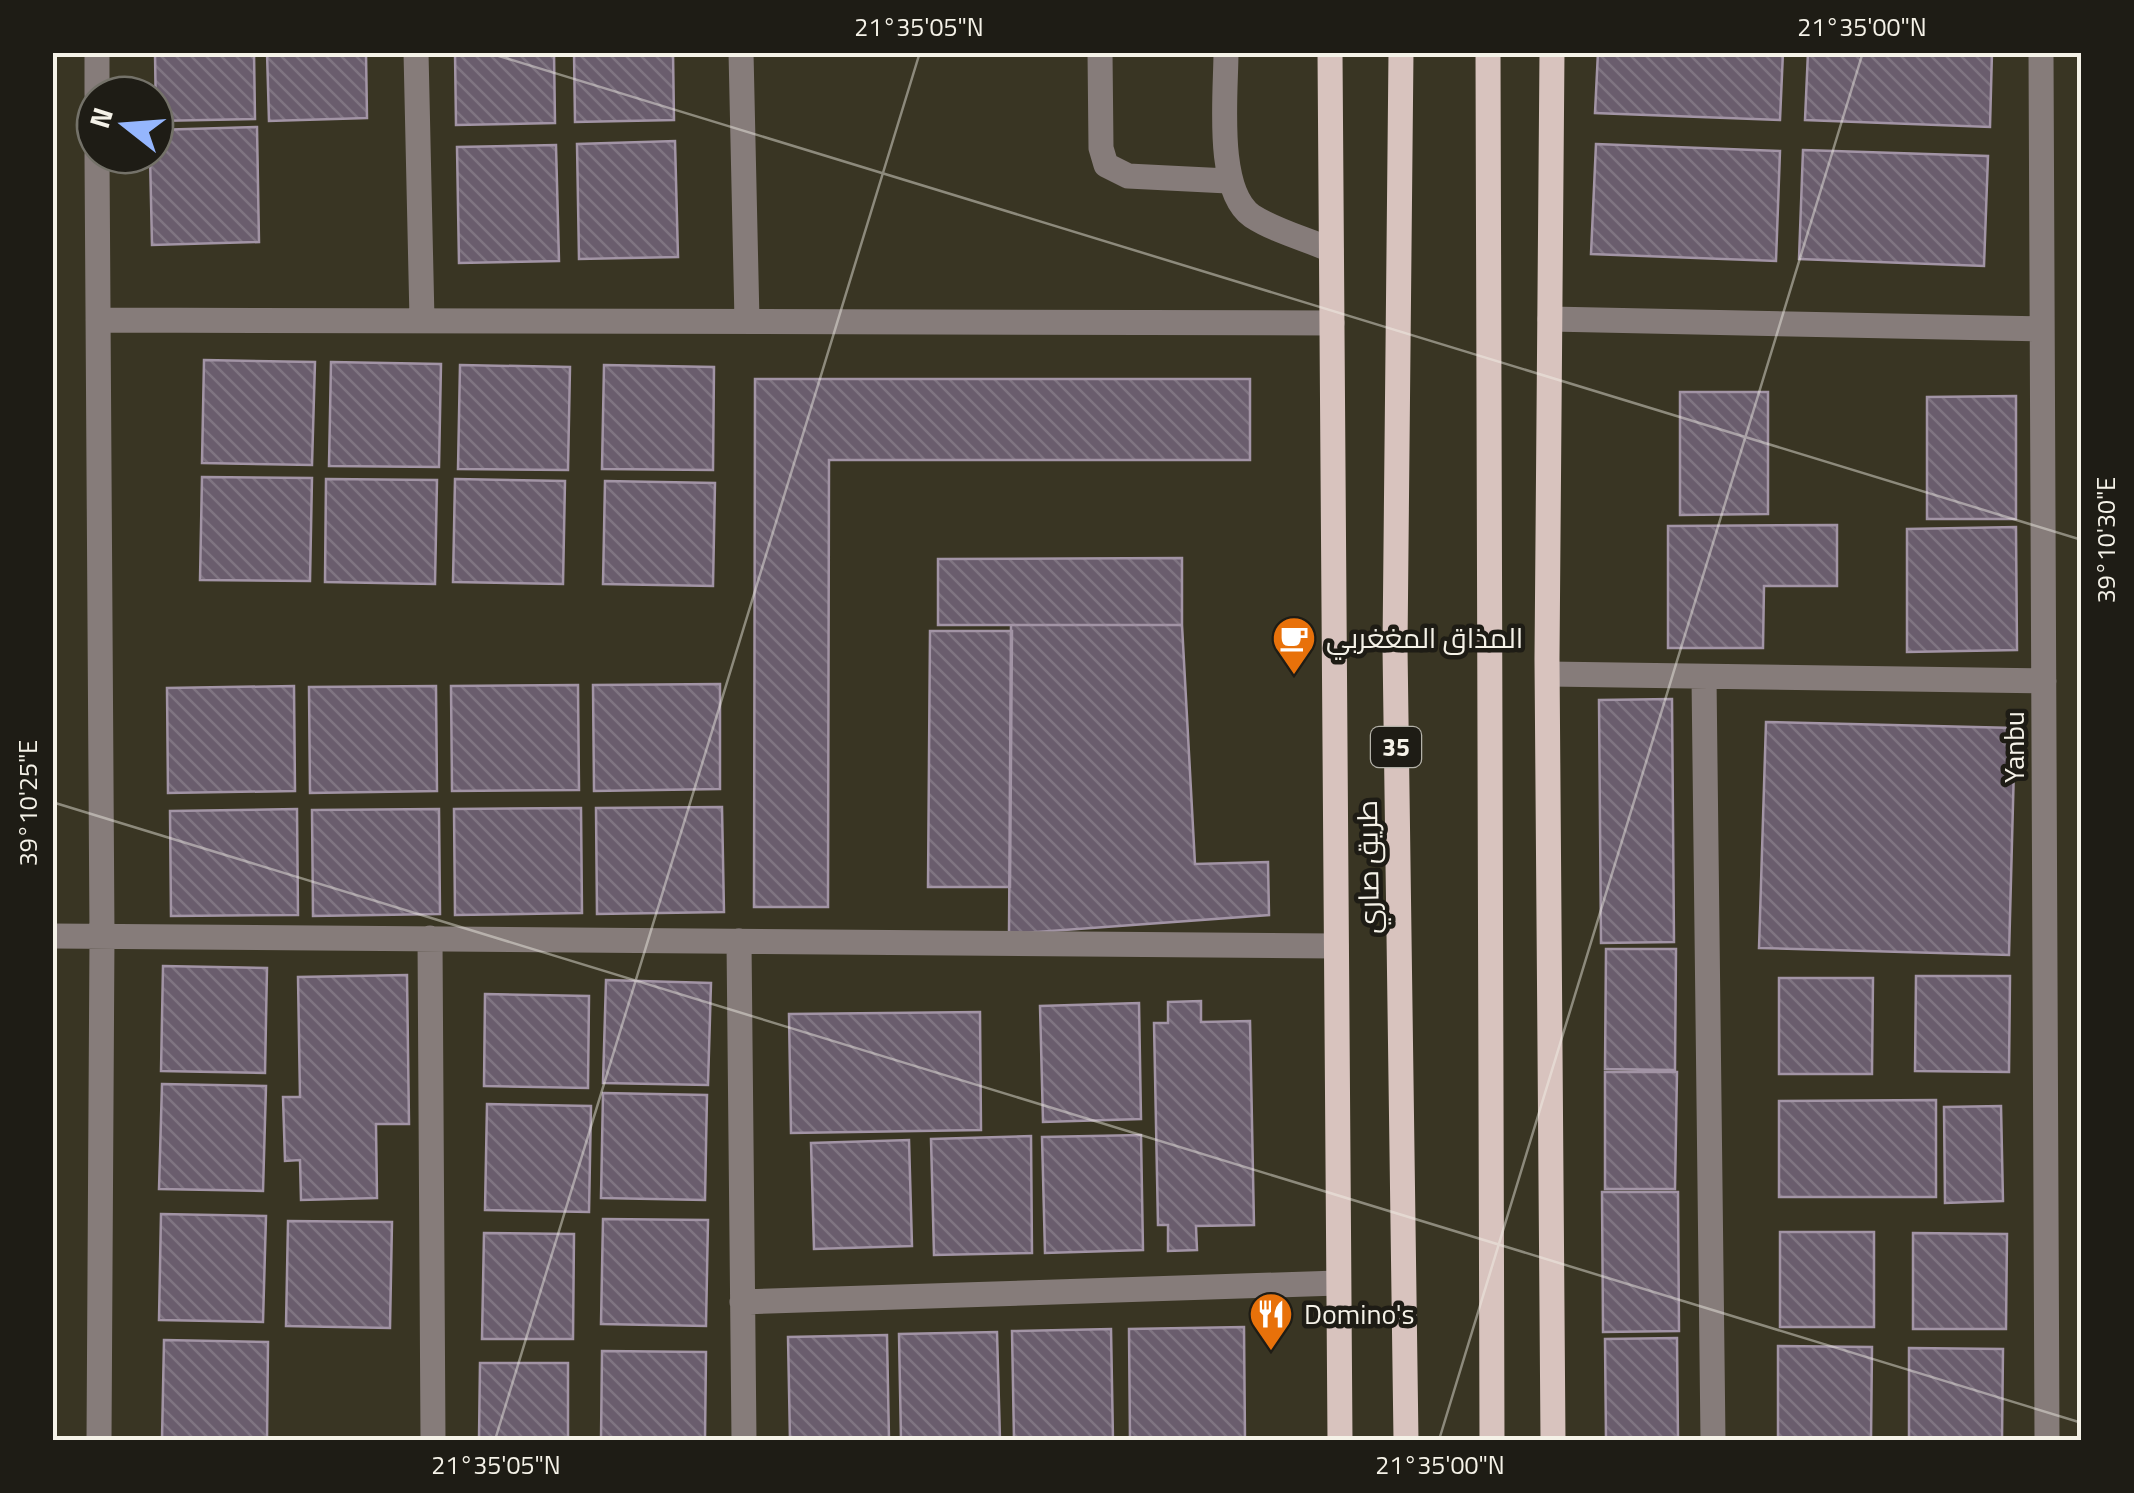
<svg xmlns="http://www.w3.org/2000/svg" width="2134" height="1493" viewBox="0 0 2134 1493" font-family="'Titillium Web',Cairo,sans-serif">
  <style>
    .building { fill: url(#building-back-hatch); stroke: #a294a5; stroke-width: 2.5 }
    .lines { fill: none; stroke-linecap: round; stroke-linejoin: round }
    .minor { stroke: #867c7a; stroke-width: 25 }
    .major { stroke: #d8c3be; stroke-width: 25 }
    .ticks { fill: none; stroke: #f5f2e8; stroke-width: 2.5; stroke-opacity: 0.45 }
    .labels { text-anchor: middle; stroke-width: 9; stroke-linejoin: round; paint-order: stroke }
    .shield { fill: #1e1c15; stroke: #b4b2a9; stroke-width: 2.5 }
    .shield-label { font-size: 25px; font-weight: bold; fill: #f5f2e8 }
    .poi-label { font-size: 28px; fill: #f5f2e8; stroke: #1e1c15; text-anchor: start }
    .street-label { font-size: 28px; fill: #f5f2e8; stroke: #1e1c15 }
    .neatline { fill: none; stroke: #f5f2e8; stroke-width: 4 }
    .ticks-label { font-size: 25px; text-anchor: middle; fill: #f5f2e8 }
  </style>
  <defs>
    <pattern id="building-back-hatch" width="6" height="6" patternUnits="userSpaceOnUse" patternTransform="scale(2.5)"><rect width="6" height="6" fill="#6a5d6d"/><path d="M-1 5l2 2M0 0l6 6M5-1l2 2" fill="none" stroke="#807582"/></pattern>
  </defs>
  <rect width="100%" height="100%" fill="#393523"/>
  <!-- building -->
  <path class="building" d="M155 52H254L255 119 156 121Z
    M267 52H366L367 118 269 121Z
    M455 52H554L555 123 456 125Z
    M574 52H673L674 120 575 122Z
    M1598 52H1783L1780 120 1595 113Z
    M1808 52H1992L1990 127 1805 120Z
    M257 127 259 242 152 245 150 155H155V130Z
    M675 141 678 257 579 259 577 144Z
    M1596 144 1780 151 1776 261 1591 254Z
    M556 145 559 261 459 263 457 147Z
    M1803 150 1988 156 1984 266 1799 259Z
    M204 360 315 362 312 465 202 463Z
    M331 362 441 364 439 467 329 466Z
    M460 365 570 367 568 470 458 469Z
    M604 365 714 367 713 470 602 469Z
    M755 379H1250V460H829L828 907H754Z
    M1680 392H1768V514L1680 515Z
    M2016 396V519H1927V397Z
    M202 477 312 478 310 581 200 580Z
    M326 479 437 480 435 584 325 582Z
    M455 479 565 481 563 584 453 582Z
    M605 481 715 483 713 586 603 584Z
    M1837 525V586H1764L1763 648H1668V526Z
    M2016 527 2017 650 1907 652V529Z
    M1182 558V625H938V559Z
    M1011 625H1182L1195 864 1268 862 1269 915 1009 934Z
    M930 631H1012L1010 887H928Z
    M720 684V789L594 791 593 685Z
    M578 685 579 790 452 791 451 686Z
    M294 686 295 791 168 793 167 688Z
    M436 686 437 791 310 793 309 687Z
    M1672 699 1674 942 1601 943 1599 700Z
    M1766 722 2015 728 2009 955 1759 948Z
    M722 807 724 912 597 914 596 808Z
    M581 808 582 913 455 915 454 809Z
    M297 809 298 915 171 916 170 811Z
    M439 809 440 914 313 916 312 810Z
    M1606 949H1676L1675 1070 1605 1069Z
    M163 966 267 968 265 1073 161 1071Z
    M407 975 409 1124H376L377 1198 301 1200 300 1160 285 1161 283 1097H300L298 977Z
    M1916 976H2010L2009 1072 1915 1071Z
    M1779 978H1873L1872 1074H1779Z
    M606 980 711 983 708 1085 603 1083Z
    M485 994 589 996 588 1088 484 1086Z
    M1201 1001V1022L1250 1021 1254 1225 1196 1226 1197 1250 1168 1251V1225H1158L1154 1023H1168V1002Z
    M1139 1003 1141 1119 1043 1122 1040 1006Z
    M980 1012 981 1130 791 1133 789 1014Z
    M1605 1072H1677L1675 1189H1605Z
    M162 1084 266 1086 263 1191 159 1189Z
    M603 1093 707 1095 705 1200 601 1198Z
    M1936 1100V1197H1779V1101Z
    M487 1104 591 1106 589 1212 485 1210Z
    M2001 1106 2003 1201 1945 1203 1944 1107Z
    M1141 1135 1143 1250 1045 1253 1042 1137Z
    M1031 1136 1032 1253 934 1255 931 1139Z
    M909 1140 912 1246 814 1249 811 1143Z
    M1602 1192H1678L1679 1331 1603 1332Z
    M161 1214 266 1216 263 1322 159 1320Z
    M603 1219 708 1220 706 1326 601 1324Z
    M288 1221 392 1222 390 1328 286 1326Z
    M1780 1232H1874V1327H1780Z
    M484 1233 574 1234 573 1339H482Z
    M1913 1233 2007 1234 2006 1329H1913Z
    M1244 1327 1245 1440H1130L1129 1329Z
    M1111 1329 1113 1440H1014L1012 1331Z
    M997 1332 1000 1440H901L899 1334Z
    M887 1335 889 1440H790L788 1337Z
    M1677 1338 1678 1440H1606L1605 1339Z
    M164 1340 268 1342 267 1440H162Z
    M1778 1346 1872 1347 1871 1440H1778Z
    M1909 1348 2003 1349 2002 1440H1909Z
    M602 1351 706 1352 705 1440H601Z
    M480 1363H568V1440H479Z"/>
  <g class="lines">
    <!-- minor -->
    <path class="minor" d="M97 52V95
      M416 52 422 320
      M741 52 747 321
      M1100 52 1101 148 1106 165 1128 176 1228 181
      M1226 52C1226 94 1215 190 1252 216 1275 231 1306 239 1331 250
      M2041 52 2047 1440
      M97 155 102 936 99 1440
      M1550 319 2042 329
      M98 320 1332 323
      M1548 674 2044 681
      M1704 677 1713 1440
      M52 936 1336 946
      M430 938 433 1440
      M739 941 744 1440
      M742 1302 1338 1283"/>
    <!-- major -->
    <path class="major" d="M1330 52 1340 1440
      M1401 52 1395 647 1406 1440
      M1488 52 1492 1440
      M1552 52 1547 659 1553 1440"/>
  </g>
  <!-- ticks -->
  <path class="ticks" d="M486 52 2082 540M52 802 2082 1423M495 1440 920 52M1439 1440 1863 52"/>
  <!-- icons -->
  <defs>
    <g id="cafe-pin" transform="scale(2.25)"><path d="M0 17L-7.5 6A9.5 9.5 0 1 1 7.5 6Z" fill="#e8710a" stroke="#1e1c15"/><path d="M-5.5-4.5H6V0H3Q3 3.5 0 3.5H-2.5Q-5.5 3.5-5.5 0ZM3-3.2v2h1.7v-2ZM-6 4.5H4V6H-6Z" fill="#fff"/></g>
    <g id="restaurant-pin" transform="scale(2.25)"><path d="M0 17L-7.5 6A9.5 9.5 0 1 1 7.5 6Z" fill="#e8710a" stroke="#1e1c15"/><path d="M-5-6h1v4h1v-4h1v4h1v-4h1v5L-1.5 .5V6h-2V.5L-5-1ZM5-6V6H3V1.5H1.5Q1.5-4 5-6Z" fill="#fff"/></g>
  </defs>
  <g fill-rule="evenodd">
    <use href="#cafe-pin" x="1294" y="638"/>
    <use href="#restaurant-pin" x="1271" y="1314"/>
  </g>
  <g class="labels">
    <!-- shield labels -->
    <rect class="shield" x="1371" y="727" width="50" height="40" rx="8"/>
    <g class="shield-label">
      <text x="1396" y="756">35</text>
    </g>
    <!-- poi labels -->
    <g class="poi-label">
      <text x="1326" y="648">المذاق المغغربي</text>
      <text x="1304" y="1324">Domino's</text>
    </g>
    <!-- street labels -->
    <g class="street-label">
      <text transform="translate(2014 747) rotate(-90)" y="10">Yanbu</text>
      <text transform="translate(1368 867) rotate(-91)" y="10">طريق صاري</text>
    </g>
  </g>
  <!-- border -->
  <rect width="2134" height="1493" fill="none" stroke="#1e1c15" stroke-width="110"/>
  <!-- north arrow -->
  <g transform="translate(125 125) rotate(287)"><circle r="48" fill="#1e1c15" stroke="#747269" stroke-width="2.5"/>
  <path d="M0-8L18 38L0 25L-18 38Z" fill="#95b6fd"/>
  <text y="-15" font-size="28" font-weight="bold" text-anchor="middle" fill="#f5f2e8">N</text>
  </g>
  <rect x="55" y="55" width="2024" height="1383" class="neatline"/>
  <g class="ticks-label">
    <text x="919" y="36">21°35'05"N</text>
    <text x="1862" y="36">21°35'00"N</text>
    <text transform="translate(2106 540) rotate(-90)" y="9">39°10'30"E</text>
    <text transform="translate(28 803) rotate(-90)" y="9">39°10'25"E</text>
    <text x="496" y="1474">21°35'05"N</text>
    <text x="1440" y="1474">21°35'00"N</text>
  </g>
</svg>
